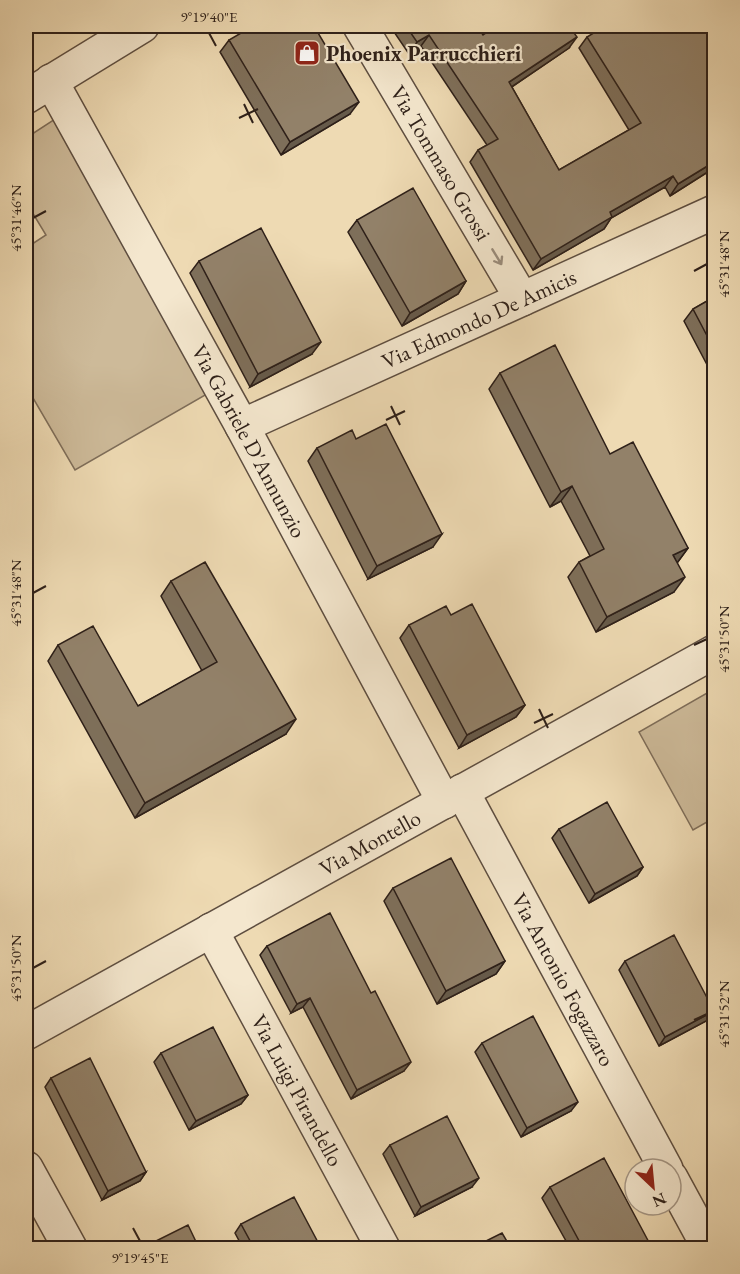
<svg xmlns="http://www.w3.org/2000/svg" width="740" height="1274" viewBox="0 0 740 1274" font-family="'EB Garamond',serif">
  <style>
    .green { fill: #cdba99; stroke: #7e6d59; stroke-width: 1.5 }
    .lines { fill: none; stroke-linecap: round; stroke-linejoin: round }
    .minor-casing { stroke: #5e4e40; stroke-width: 36 }
    .minor { stroke: #f4e7ce; stroke-width: 33 }
    .wall { fill: #7e6f5a; stroke: #2e2019; stroke-width: 1.5 }
    .shaded-wall { fill: #665a4a; stroke: #2e2019; stroke-width: 1.5 }
    .building { fill: #928169; stroke: #2e2019; stroke-width: 1.5 }
    .oneway { stroke: #9b8d7d }
    .ticks { fill: none; stroke: #2e2019; stroke-width: 2 }
    .labels { text-anchor: middle; stroke-width: 4.5; stroke-linejoin: round; paint-order: stroke }
    .poi-label { font-size: 22px; font-weight: bold; fill: #2e2019; stroke: #f4e7ce; text-anchor: start }
    .street-label { font-size: 22px; fill: #2e2019; stroke: #f4e7ce }
    .neatline { fill: none; stroke: #2e2019; stroke-width: 2 }
    .ticks-label { font-size: 15px; text-anchor: middle; fill: #2e2019 }
  </style>
  <rect width="100%" height="100%" fill="#eedab3"/>
  <filter id="stains"><feTurbulence type="fractalNoise" baseFrequency=".00333" numOctaves="4"/><feColorMatrix values="0 0 0 0 .2 0 0 0 0 .09 0 0 0 0 .02 0 0 0 .5 -.17"/></filter>
  <radialGradient id="worn" r=".72"><stop offset=".6" stop-color="#630" stop-opacity="0"/><stop offset="1" stop-color="#630" stop-opacity=".3"/></radialGradient>
  <!-- green -->
  <path class="green" d="M55 119 207 394 75 470 26 386V248L46 235 26 202V138Z
    M714 689V818L693 830 639 732Z"/>
  <g class="lines">
    <!-- minor casing -->
    <g class="minor-casing">
      <g id="minor">
        <path id="s1" d="M360 26 522 299"/>
        <path id="s2" d="M51 81 242 426 444 802"/>
        <path d="M26 97 142 26"/>
        <path id="s3" d="M242 426 714 212"/>
        <path id="s4" d="M462 791 666 1169"/>
        <path id="s5" d="M211 930 383 1248"/>
        <path id="s6" d="M26 1033 714 652"/>
        <path d="M26 1168 70 1248"/>
        <path d="M671 1178 709 1248"/>
      </g>
    </g>
    <!-- minor -->
    <use href="#minor" class="minor"/>
  </g>
  <!-- wall -->
  <path class="wall" d="M390 26H477L483 35 569 48 512 87 559 170 629 130 579 48 587 37 714 26V168L670 196 665 187 611 218 604 229 533 270 470 162 478 150 487 145 421 46 409 54Z
    M229 40 350 114 281 155 220 52Z
    M357 220 466 281 458 294 402 326 348 232Z
    M199 261 312 354 250 387 190 273Z
    M714 297V378L684 321 693 309Z
    M500 373 610 454 688 548 677 563 674 592 596 632 568 577 579 562 590 556 561 501 550 507 489 389Z
    M356 439 433 547 368 579 308 461 317 448Z
    M171 581 286 734 135 818 48 661 58 645 138 706 202 671 161 596Z
    M451 615 525 705 516 717 459 748 400 638 409 625Z
    M559 829 643 867 637 876 589 903 552 838Z
    M393 888 505 961 496 974 437 1004 384 901Z
    M267 946 371 993 404 1071 351 1099 303 1007 291 1013 260 955Z
    M625 961 708 1020 659 1046 619 970Z
    M482 1043 571 1111 521 1137 475 1052Z
    M161 1053 248 1095 241 1104 189 1130 154 1062Z
    M51 1078 146 1172 140 1181 102 1200 45 1087Z
    M390 1145 472 1187 415 1216 383 1154Z
    M550 1187 652 1248H570L542 1198Z
    M241 1224 321 1248H243L235 1233Z"/>
  <!-- shaded-wall -->
  <path class="shaded-wall" d="M32 26H41L40 28 26 36V29Z
    M429 35 421 46 409 54 417 42Z
    M577 37 569 48 501 94 509 82Z
    M359 102 350 114 281 155 290 142Z
    M714 162V168L670 196 678 184Z
    M673 176 665 187 611 218 604 229 533 270 541 259 610 212Z
    M466 281 458 294 402 326 410 313Z
    M321 342 312 354 250 387 258 374Z
    M572 486 561 501 550 507 561 492Z
    M442 534 433 547 368 579 377 566Z
    M688 548 677 563 673 555Z
    M685 577 674 592 596 632 607 617Z
    M525 705 516 717 459 748 467 735Z
    M296 719 286 734 135 818 145 803Z
    M643 867 637 876 589 903 595 894Z
    M505 961 496 974 437 1004 446 991Z
    M310 998 303 1007 291 1013 297 1004Z
    M714 1011 708 1020 659 1046 665 1037Z
    M411 1062 404 1071 351 1099 357 1090Z
    M248 1095 241 1104 189 1130 196 1121Z
    M578 1102 571 1111 521 1137 527 1128Z
    M146 1172 140 1181 102 1200 108 1191Z
    M479 1178 472 1187 415 1216 421 1207Z"/>
  <!-- building -->
  <path class="building" d="M26 26H32L26 29Z
    M253 26H314L359 102 290 142 229 40Z
    M406 26H477L483 35 496 26H569L577 37 509 82 559 170 641 123 587 37 605 26H714V162L678 184 673 176 610 212 612 217 541 259 478 150 498 139 429 35 417 42Z
    M413 188 466 281 410 313 357 220Z
    M261 228 321 342 258 374 199 261Z
    M714 297V349L693 309Z
    M555 345 610 454 633 442 688 548 673 555 685 577 607 617 579 562 604 549 572 486 561 492 500 373Z
    M386 424 442 534 377 566 317 448 352 430 356 439Z
    M205 562 296 719 145 803 58 645 93 626 138 706 217 662 171 581Z
    M472 604 525 705 467 735 409 625 446 606 451 615Z
    M607 802 643 867 595 894 559 829Z
    M451 858 505 961 446 991 393 888Z
    M330 913 371 993 375 991 411 1062 357 1090 310 998 297 1004 267 946Z
    M674 935 714 1011 665 1037 625 961Z
    M533 1016 578 1102 527 1128 482 1043Z
    M213 1027 248 1095 196 1121 161 1053Z
    M90 1058 146 1172 108 1191 51 1078Z
    M447 1116 479 1178 421 1207 390 1145Z
    M604 1158 652 1248H583L550 1187Z
    M294 1197 321 1248H254L241 1224Z
    M188 1225 199 1248H142Z
    M502 1233 511 1248H472Z"/>
  <!-- one-way arrows -->
  <defs><path id="oneway-shaft" d="M-6 0H5M1.5-3L5.5 0L1.5 3" fill="none" stroke-width="1.6" stroke-linecap="round" stroke-linejoin="round" transform="scale(1.5)"/></defs>
  <use class="oneway" href="#oneway-shaft" transform="translate(497 257) rotate(59)"/>
  <!-- ticks -->
  <path class="ticks" d="M209 33 216 46M244 104 253 123M239 118 258 109M33 218 46 211M694 271 707 264M391 406 400 425M386 420 405 411M33 593 46 586M694 645 707 639M539 709 548 728M534 723 553 714M33 968 46 961M694 1020 707 1014M133 1228 140 1241"/>
  <!-- icons -->
  <defs>
    <g id="shop-square" transform="scale(1.35)"><rect x="-9" y="-9" width="18" height="18" rx="4" fill="#8f2418" stroke="#f4e7ce"/><path d="M-5-2.5h2.3a2.7 3.5 0 0 1 5.4 0H5L5.5 6h-11ZM-1.5-2.5h3a1.5 2.3 0 0 0-3 0Z" fill="#fff"/></g>
  </defs>
  <g fill-rule="evenodd">
    <use href="#shop-square" x="307" y="53"/>
  </g>
  <g class="labels">
    <!-- poi labels -->
    <g class="poi-label">
      <text x="326" y="61">Phoenix Parrucchieri</text>
    </g>
    <!-- street labels -->
    <g class="street-label">
      <text dy="8" stroke="none"><textPath href="#s1" startOffset="159">Via Tommaso Grossi</textPath></text>
      <text dy="8" stroke="none"><textPath href="#s3" startOffset="260">Via Edmondo De Amicis</textPath></text>
      <text dy="8" stroke="none"><textPath href="#s2" startOffset="411">Via Gabriele D'Annunzio</textPath></text>
      <text dy="8" stroke="none"><textPath href="#s6" startOffset="393">Via Montello</textPath></text>
      <text dy="8" stroke="none"><textPath href="#s4" startOffset="214">Via Antonio Fogazzaro</textPath></text>
      <text dy="8" stroke="none"><textPath href="#s5" startOffset="182">Via Luigi Pirandello</textPath></text>
    </g>
  </g>
  <!-- margin -->
  <rect width="740" height="1274" fill="none" stroke="#eedab3" stroke-width="66"/>
  <!-- north arrow -->
  <g transform="translate(653 1187) rotate(154)"><circle r="28" fill="#f4e7ce" stroke="#a59786" stroke-width="1.5"/>
  <path d="M0-4.5L10 22L0 15L-10 22Z" fill="#8f2418"/>
  <text y="-9" font-size="16" font-weight="bold" text-anchor="middle" fill="#2e2019">N</text>
  </g>
  <rect x="33" y="33" width="674" height="1208" class="neatline"/>
  <g class="ticks-label">
    <text x="209" y="22">9°19'40"E</text>
    <text transform="translate(16 218) rotate(-90)" y="5">45°31'46"N</text>
    <text transform="translate(724 264) rotate(-90)" y="5">45°31'48"N</text>
    <text transform="translate(16 593) rotate(-90)" y="5">45°31'48"N</text>
    <text transform="translate(724 639) rotate(-90)" y="5">45°31'50"N</text>
    <text transform="translate(16 968) rotate(-90)" y="5">45°31'50"N</text>
    <text transform="translate(724 1014) rotate(-90)" y="5">45°31'52"N</text>
    <text x="140" y="1263">9°19'45"E</text>
  </g>
  <rect width="100%" height="100%" filter="url(#stains)"/>
  <rect width="100%" height="100%" fill="url(#worn)"/>
</svg>
